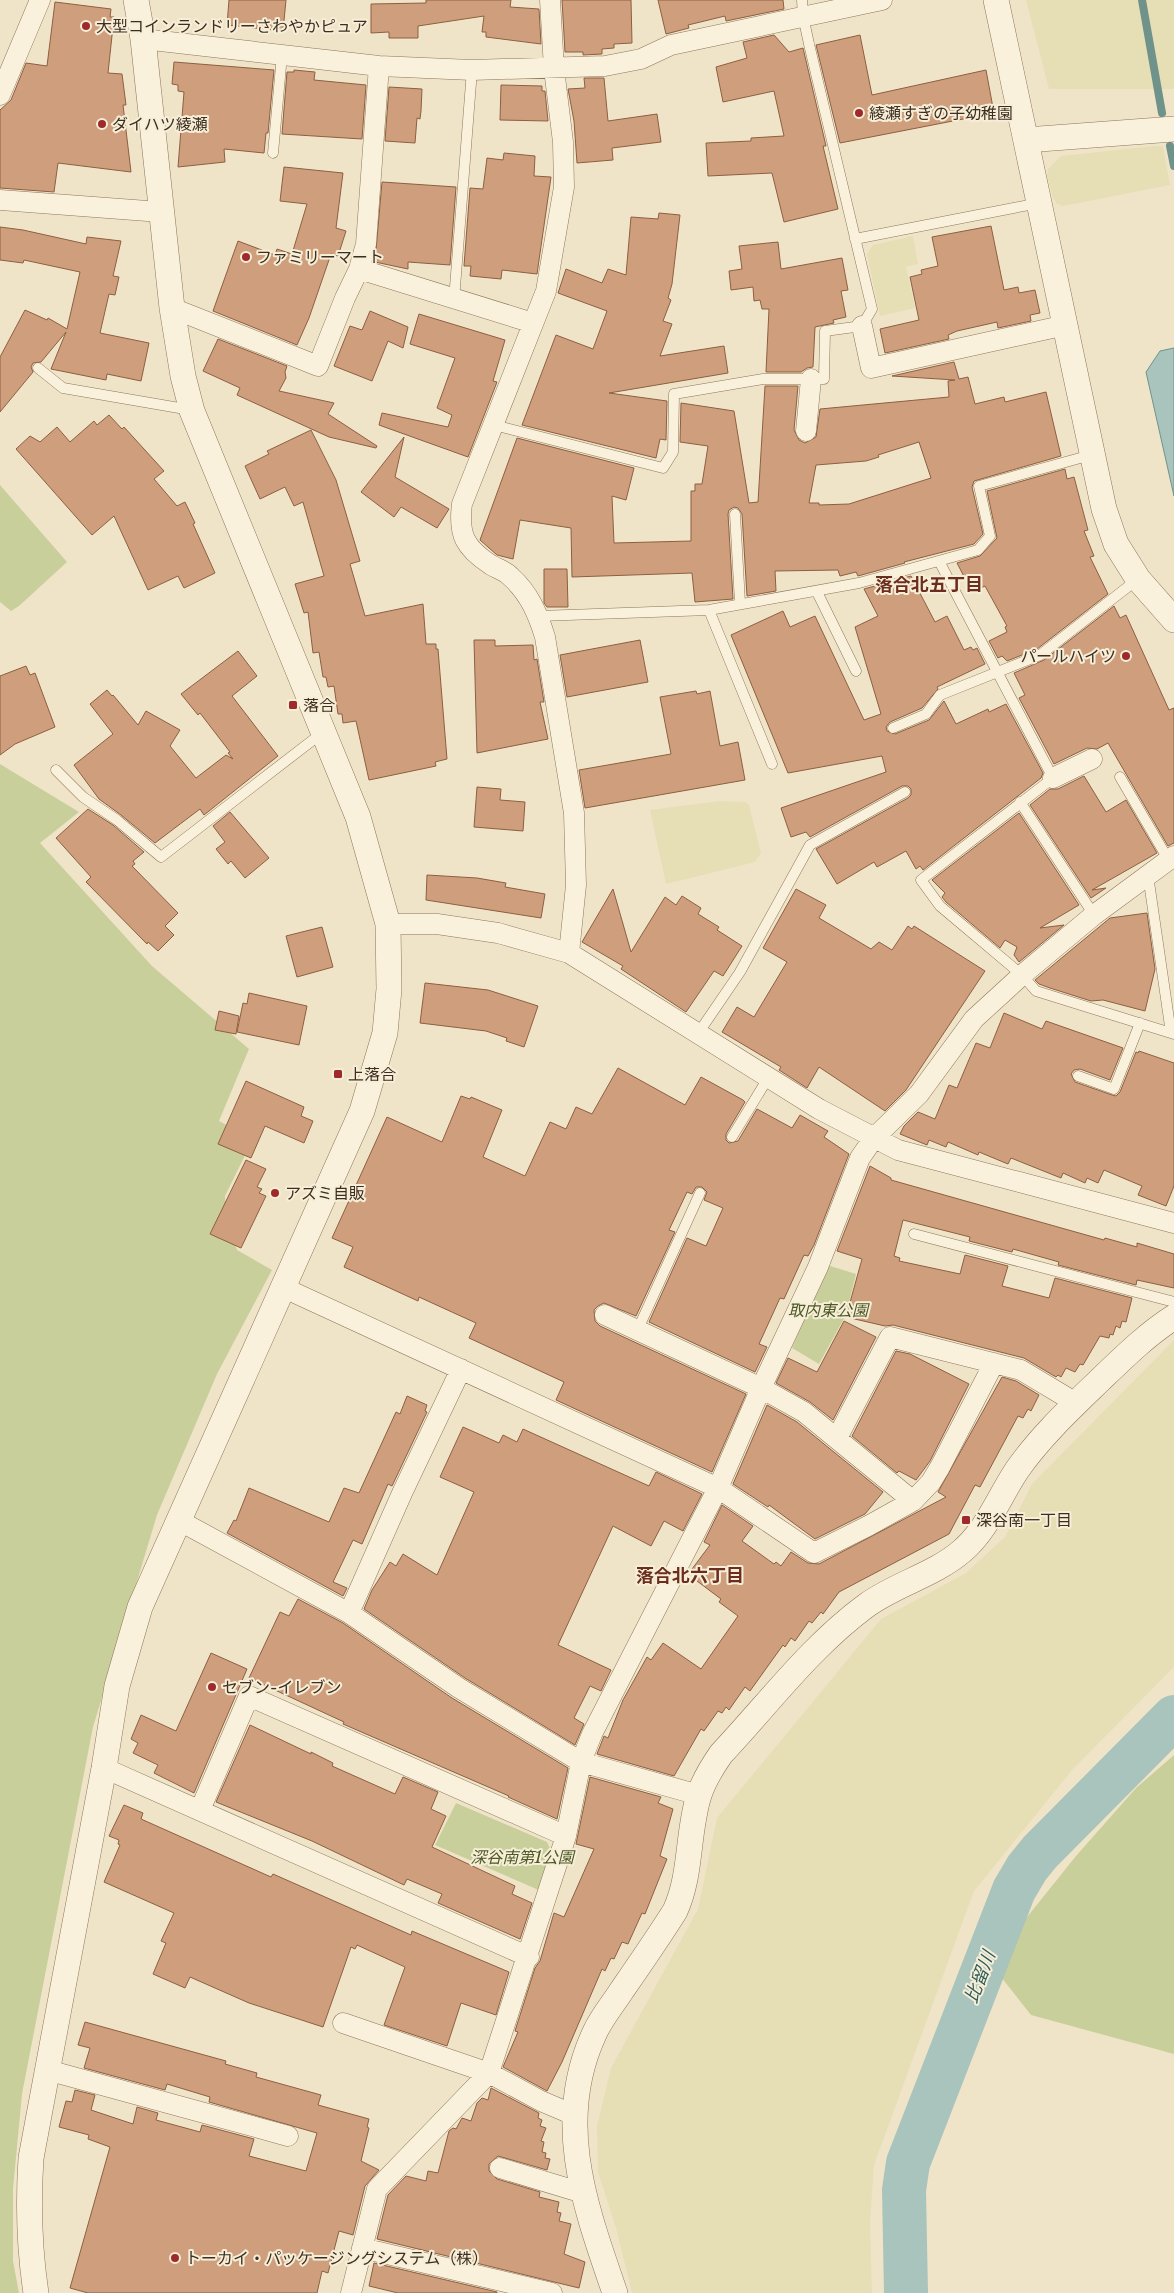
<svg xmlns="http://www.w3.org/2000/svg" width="1174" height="2293" viewBox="0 0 1174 2293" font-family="'Libre Baskerville','Noto Sans JP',serif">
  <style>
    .farmland { fill: #e6deb5 }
    .green { fill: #c9cf9b }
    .water { fill: #a9c4bc; stroke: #6f938a }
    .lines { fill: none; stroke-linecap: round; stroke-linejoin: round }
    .stream { stroke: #6f938a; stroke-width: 8 }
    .river { stroke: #a9c4bc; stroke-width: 44 }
    .building { fill: #cf9f7d; stroke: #8d5f41; fill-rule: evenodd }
    .service-casing { stroke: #8d765c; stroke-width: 11 }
    .minor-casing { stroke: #8d765c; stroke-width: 21 }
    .tertiary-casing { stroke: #8d765c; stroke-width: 26 }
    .service { stroke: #faf1dc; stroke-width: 10 }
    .minor { stroke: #faf1dc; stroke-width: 20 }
    .tertiary { stroke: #faf1dc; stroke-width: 25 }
    .poi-dot { fill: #9e2a2b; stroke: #f7eed8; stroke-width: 2 }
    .labels { text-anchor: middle; stroke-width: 4; stroke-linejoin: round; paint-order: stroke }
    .poi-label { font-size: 16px; fill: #3d2e20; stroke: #f7eed8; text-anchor: start }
    .park-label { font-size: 16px; font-style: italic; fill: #4d5a26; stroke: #f7eed8 }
    .neighbourhood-label { font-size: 18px; font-weight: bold; fill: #6b2e1e; stroke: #f7eed8 }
    .water-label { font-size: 18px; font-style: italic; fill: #2f5d5a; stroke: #f7eed8 }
  </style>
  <rect width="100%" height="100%" fill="#f0e4c8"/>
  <!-- farmland -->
  <path class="farmland" d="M1026 0H1174V89H1049Z
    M1154 146H1163L1170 185 1063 206 1057 204 1053 198 1047 176 1048 169 1061 156Z
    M913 236 918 264 906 267 915 308 880 316 867 254 873 245Z
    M720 801 746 802 749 805 761 853 755 862 666 884 650 810Z
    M1174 1340V1667L1072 1770 974 1891 874 2165 870 2221 872 2293H632L616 2228 598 2172 597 2126 611 2068 698 1909 717 1818 881 1619 966 1573 1005 1537 1032 1484Z"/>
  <!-- green -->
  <path class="green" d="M0 485 67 562 19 606 11 611 0 602Z
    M0 764 79 812 40 843 152 966 249 1049 219 1121 253 1139 225 1196 226 1220 237 1250 272 1270 217 1374 157 1515 93 1727 22 2094 13 2189V2261L19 2293H0Z
    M827 1265 856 1274 846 1315 819 1364 792 1348Z
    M1174 1755V2054L1031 2015 990 1963 1076 1856 1136 1788Z
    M456 1803 547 1842 552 1853 541 1891 435 1845Z"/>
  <!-- water -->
  <path class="water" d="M1174 348V496L1146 372 1160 351Z"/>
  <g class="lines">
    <!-- stream -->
    <path class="stream" d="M1142 0 1162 113
      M1170 146 1174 166"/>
    <!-- river -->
    <path class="river" d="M906 2293 904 2190 908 2163 1014 1890 1027 1868 1040 1852 1174 1717"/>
  </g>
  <!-- building -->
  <path class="building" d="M229 0H286L283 31 227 25Z
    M426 0H511L510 7 539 9 541 44 486 37V32H482L484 16 418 26V38H389V32L371 33V4L426 3Z
    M562 0H631L632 43 614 44V48L602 49V54L583 55V52H565Z
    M658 0H783L784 9 726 21 725 16 688 25 689 28 666 34Z
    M55 2 111 9 110 17H114L108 73 122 74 126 105H123L131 172 58 163 54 192 0 188V110L11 100 26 63 47 66Z
    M774 35 789 52 803 48 826 146H823L838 209 784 222 772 173 708 176 706 143 751 141V138L784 136 774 91 723 102 716 67 747 58 743 42Z
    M860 35 872 95 986 70 994 113 840 143 816 45Z
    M174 62 274 70 268 133H266L264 153 224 149 225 162 178 167 184 92 178 91V85L172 84Z
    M294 70 315 72 314 80 366 85 362 139 282 134 287 72H294Z
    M584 78H604L608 121 657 114 661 142 612 148 613 160 577 163 574 121 568 89 585 88Z
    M501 85 542 86V91H545L548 121 500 120Z
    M389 87 422 89 421 111 420 119 417 118 415 143 385 141Z
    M504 153 535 156 534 176 551 177 537 274 502 270 501 279 470 276 471 266H464L470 188 483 189 487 158 503 160Z
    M284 167 343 173 336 228 346 231 338 256 331 254 309 318 297 345 213 311 238 241 275 255 277 249 292 254 307 204 280 201Z
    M382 182 456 187 450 265 408 262V269L375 262Z
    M659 213 680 215 672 284 668 298 671 300 663 321 672 324 660 356 724 346 728 373 609 393 667 401 666 440 660 439 656 458 522 425 556 335 593 349 607 311 558 293 566 269 602 283 608 269 626 275 631 217 658 219Z
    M991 226 1004 290 1018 287 1019 293 1035 290 1040 313 1030 315 1031 321 998 328 997 322 957 331 948 335 949 339 885 353 880 329 919 320 910 277 922 274 921 270 938 266 932 237Z
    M0 227 23 230 86 244 87 237 121 241 113 276 119 277 115 295 109 294 100 333 149 343 141 381 107 374 106 380 51 369 66 332 41 362 33 363 31 367 33 372 0 412V357L25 310 47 320 48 318 67 329 80 272 24 260 23 263 0 260Z
    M778 242 781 269 842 258 848 290 841 291 846 317 833 320 834 323 815 327 813 367 807 368 801 372H766L769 309H762L760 300 754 301 753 287 731 290 729 271 742 269 739 246Z
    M370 311 408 327 403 348 388 341 372 381 334 366 350 326 362 330Z
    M419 314 505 340 493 381 497 382 468 457 379 425 382 413 448 427 452 415 437 408 455 358 410 344Z
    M218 339 287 366 285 372 286 378 279 391 334 403 328 414 377 446 376 448 329 437 237 395 240 388 203 371Z
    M954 362 959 379 968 377 975 404 1004 397 1005 402 1046 392 1061 456 974 481 972 487 983 534 974 544 904 562 905 563 858 576 856 572 840 576 838 570 775 571 776 591 747 596 742 514 738 508 734 507 729 510 728 514 733 599 695 602 692 573 572 577 571 528 520 520 513 559 497 555 480 540 517 438 634 468 626 500 612 496 614 543 691 541V491H695V484H702L708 446 680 442 681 403 734 411 749 503 758 502 765 386H798L794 430 799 440 805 443 816 437 820 409 949 397 948 381 955 380 892 376ZM919 442 931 478 849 504 819 505V503H809L816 465 866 461 879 457 878 455Z
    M109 415 122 429 124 427 164 471 154 479 177 506 185 502 195 523 193 524 215 573 184 588 178 576 148 590 114 516 92 535 16 449 30 436 40 442 57 427 70 442 94 421 97 425Z
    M311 430 336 480 360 561 350 564 365 616 423 604 426 644H436V649H438L447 759 435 762 436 766 369 780 356 721 343 723 342 714H338L334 686 328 687 326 677H323L319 652 313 653 308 612 304 613 295 584 324 576 303 502 294 506 285 487 260 499 245 466 269 454 267 451Z
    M404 437 395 477 449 509 437 528 401 507 394 517 361 492Z
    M1065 469 1067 479 1074 477 1088 530 1084 531 1094 556 1090 557 1108 594 1037 649 1007 661 1002 656 998 658 989 641 1007 632 1005 627 1007 626 985 586 972 592 957 563 980 556 997 538 987 491Z
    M544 569H567L568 607H547L544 603Z
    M911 576 935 622 947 616 964 650 971 647 973 650 977 648 985 664 937 687 938 689 922 708 890 722 886 727 887 731 895 734 929 720 944 701 956 724 988 709 989 712 1006 704 1043 773 1041 778 923 870 920 866 916 869 906 851 877 867 874 862 837 884 816 849 908 798 911 795V789L908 786H902L810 837 806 832 791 837 781 808 886 772 882 756 788 773 731 635 783 611 790 627 815 616 864 720 881 714 855 627 878 616 864 589Z
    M1114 606 1120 618 1126 615 1169 710 1174 708V843L1168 846 1108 743 1097 749 1087 748 1054 764 1019 698 1025 695 1014 673 1044 660Z
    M474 640H495V646L533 645 534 660 537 659 544 702H540L548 739 477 753Z
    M640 640 648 682 567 697 560 655Z
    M238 651 257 676 232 696 278 756 204 815 200 809 155 843 121 815 99 799 74 765 113 734 90 704 107 690 112 696 113 695 138 725 146 711 180 730 170 746 196 778 226 755 233 759 228 753 230 752 200 713 198 715 181 694Z
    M26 666 30 675 35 673 55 727 15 744 0 755V676Z
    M696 691 697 694 710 691 720 746 738 742 745 780 585 808 579 770 671 754 660 697Z
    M1084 776 1106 812 1126 800 1157 853 1092 890 1106 888 1091 898 1030 805 1050 789H1058Z
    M477 787 501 789 500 800 525 802 523 831 474 827Z
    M88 809 113 825 144 852 133 861 135 864 132 866 178 913 165 926 174 935 158 951 148 942 147 944 86 882 91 877 56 838Z
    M230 812 269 858 245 878 231 861 228 864 216 849 225 842 213 826Z
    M1019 813 1079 905 1040 928 1064 925 1019 962 1014 955 1017 947 1005 940 1000 948 946 902 942 897 945 893 932 880Z
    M427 875 477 878 506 883 505 887 545 894 541 918 426 900Z
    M613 889 631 952 665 897 676 905 682 896 701 908 698 914 719 927 717 930 742 946 723 976 714 971 686 1012 621 969 623 966 582 942Z
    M796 889 826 905 819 918 871 949 879 942 892 950 908 926 912 929 914 926 985 971 906 1090 885 1111 819 1067 807 1088 779 1070 781 1067 722 1032 737 1007 754 1017 787 962 763 948Z
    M1147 913 1155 969 1145 1011 1103 1000 1091 1001 1050 988 1039 984 1035 980 1110 918Z
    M322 927 333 967 297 977 286 936Z
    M425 983 488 990 538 1006 524 1047 506 1041 507 1038 486 1031 420 1023Z
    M249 993 307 1006 299 1045 237 1032 243 1003 247 1004Z
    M219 1011 239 1016 236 1034 215 1030Z
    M1004 1013 1042 1029 1046 1021 1123 1048 1110 1080 1080 1069 1074 1070 1071 1074 1075 1082 1112 1095 1116 1096 1120 1092 1136 1052 1138 1053 1139 1051 1174 1063V1186L1166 1206 1138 1195 1142 1186 1104 1170 1098 1183 1087 1178 1085 1183 1063 1173 1061 1178 1011 1158 1008 1164 979 1152 978 1155 948 1142 946 1147 929 1140 927 1145 900 1134 904 1126 918 1112 935 1119 949 1085 957 1088 976 1043 990 1048Z
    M618 1068 685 1105 701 1077 743 1100 745 1102 726 1134V1140L729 1143 738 1141 757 1109 792 1128 800 1115 828 1131 824 1137 849 1154 814 1245 808 1256 804 1255 784 1299 780 1298 759 1344 767 1347 755 1372 649 1322 687 1238 706 1246 723 1208 704 1200 707 1192 702 1187H696L692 1194 687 1192 669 1230 675 1232 636 1316 604 1303 598 1306 594 1310 595 1321 600 1326 746 1394 712 1472 556 1400 564 1382 469 1338 476 1323 419 1297 418 1301 344 1267 353 1247 332 1238 387 1117 442 1142 461 1096 470 1099 471 1097 502 1110 483 1157 525 1176 550 1122 566 1129 576 1107 592 1114Z
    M246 1081 304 1107 301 1116 313 1121 304 1143 265 1126 251 1158 218 1144Z
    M246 1160 266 1169 257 1187 262 1189 259 1193 266 1196 241 1248 210 1234Z
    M870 1166 891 1178V1180L1104 1240 1105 1238 1137 1247V1243L1174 1254V1288L1137 1280 1136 1285 1058 1265 1059 1262 1013 1249 1012 1252 969 1241 970 1237 903 1220 894 1256 900 1258 899 1261 960 1274 965 1255 1008 1266 1002 1286 1049 1298 1055 1278 1132 1298 1126 1322 1122 1321 1120 1328 1116 1326 1113 1335 1110 1334 1109 1338 1100 1336 1083 1365 1080 1364 1075 1372 1066 1368 1061 1377 1058 1375 1056 1377 1024 1358 893 1325 885 1326 846 1317 862 1259 837 1251Z
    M844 1321 876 1337 833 1420 810 1402 776 1383 788 1358 817 1372Z
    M896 1351 910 1354 969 1384 930 1461 916 1480 899 1471 897 1473 852 1436Z
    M1002 1377 1016 1381 1039 1395 1031 1411 1028 1409 1023 1418 1018 1416 980 1487 975 1485 949 1534 839 1592 823 1614 821 1612 812 1623 809 1621 795 1641 791 1638 785 1647 783 1645 750 1691 745 1687 729 1710 726 1707 722 1713 718 1711 704 1731 701 1729 674 1776 597 1754 604 1736 608 1738 623 1700 647 1657 651 1660 663 1643 701 1669 738 1616 719 1602 721 1599 693 1578 697 1573 692 1569 710 1545 704 1542 722 1505 753 1526 742 1541 774 1564 776 1562 781 1566 791 1552 808 1563 819 1564 946 1497 938 1492Z
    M407 1396 427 1405 425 1411 427 1412 392 1486 388 1484 362 1544 353 1540 333 1582 347 1588 343 1596 227 1533 234 1520 236 1521 249 1488 329 1522 344 1488 359 1493 396 1412 400 1414Z
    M767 1405 797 1422 883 1492 865 1514 815 1539 769 1505 768 1507 733 1484Z
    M463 1427 499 1443 503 1435 517 1442 523 1429 649 1486 656 1472 702 1494 683 1531 664 1521 651 1546 613 1526 558 1645 611 1670 601 1691 590 1686 574 1718 584 1724 575 1745 465 1678 364 1609 372 1590 390 1562 396 1566 403 1554 437 1575 474 1492 440 1477Z
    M298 1599 343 1623 452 1698 568 1768 557 1819 508 1797 509 1796 343 1724 344 1722 249 1678 280 1612 289 1616Z
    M211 1653 247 1669 194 1793 154 1773 158 1765 133 1753 138 1743 131 1739 141 1715 176 1731Z
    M250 1725 311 1754V1752L333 1763 332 1766 395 1794 403 1777 438 1792 431 1809 446 1816 432 1847 515 1886 512 1894 532 1903 520 1939 438 1903 442 1894 407 1879 404 1885 312 1841 216 1802Z
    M590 1777 661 1797 658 1803 673 1809 660 1856 667 1859 645 1914 642 1913 628 1944 622 1942 614 1959 611 1958 605 1971 602 1969 562 2062 547 2091 503 2067 518 2032 515 2031 535 1968 540 1961 554 1913 564 1917 594 1849 576 1844Z
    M124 1805 143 1813 141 1819 271 1877 273 1874 411 1935 412 1931 509 1972 496 2015 461 2003 447 2046 384 2025 405 1967 357 1945 355 1949 351 1947 323 2027 249 2003 190 1977 185 1988 153 1974 166 1943 161 1941 174 1913 104 1882 120 1845 118 1844 119 1840 109 1836Z
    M85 2022 226 2061 225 2064 257 2073 256 2077 321 2095 318 2105 369 2119 367 2127 369 2128 361 2161 379 2170 365 2186 353 2235 339 2231 328 2273 322 2271 317 2293H88L70 2288 110 2147 88 2139 89 2135 59 2127 66 2101 72 2102 75 2090 95 2095 91 2110 133 2124 137 2107 158 2113 156 2120 200 2132 202 2125 254 2139 249 2156 306 2171 317 2133 209 2102 210 2097 167 2084 165 2090 84 2068 90 2048 78 2045Z
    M491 2088 539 2113 538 2118 542 2120 540 2126 546 2128 541 2141 544 2142 542 2152 546 2153 545 2158 550 2159 547 2170 498 2156 489 2164V2171L497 2179 540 2192 539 2197 559 2202 557 2212 561 2213 559 2221 571 2224 564 2254 585 2262 579 2288 377 2239 388 2195 406 2176 426 2181 428 2171 438 2173 449 2131 453 2128 456 2129 462 2118 471 2121 477 2103 482 2098 488 2100Z
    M374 2263 497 2292V2293H398L369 2286Z"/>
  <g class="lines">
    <!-- service casing -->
    <g class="service-casing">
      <path id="service" d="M273 153 282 55
        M855 239 1039 203
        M454 300 472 70
        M38 368 63 388 191 410
        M494 425 663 468 673 452 674 394 763 379H824L825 331 862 326 872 309 809 44 803 16 802 0
        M735 514 740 603
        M939 561 1053 778 921 880 940 906 1022 975 1036 991 1174 1034
        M817 592 856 671
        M709 610 772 764
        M539 616 709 610 859 583 978 550 990 536 979 486 1091 455
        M893 728 926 714 940 695 1040 655 1138 579
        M56 770 83 797 117 820 161 857 322 733
        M1120 777 1168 859
        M1020 802 1094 915
        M1148 875 1171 1033
        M697 1035 740 972 810 845 905 792
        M1078 1076 1114 1089 1140 1023
        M732 1137 768 1078
        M914 1234 1174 1302
        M638 1329 700 1193"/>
    </g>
    <!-- minor casing -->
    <g class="minor-casing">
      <path id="minor" d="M550 0 554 69 563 142 564 187 546 291 462 504C458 535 465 548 491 565 498 569 506 571 511 577 529 593 538 614 545 637L574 813 576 885 569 953
        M143 39 379 66 472 70 605 66 641 59 671 45 882 0
        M0 95 40 0
        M0 200 161 212
        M359 269 533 323
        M172 308 318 366 345 298 359 269 366 244 379 66
        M862 326 871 368 1066 325
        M806 431 811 379
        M1053 778 1092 759
        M388 924H437L498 933 569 953 819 1109 898 1150 1174 1223
        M282 1287 718 1488 814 1553 868 1526 913 1501 931 1482 940 1467 994 1363
        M605 1315 761 1388 804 1412 913 1501
        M837 1438 890 1337 1021 1370 1076 1403
        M178 1520 349 1613 459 1688 581 1762 699 1795
        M349 1613 403 1491 461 1369
        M104 1768 529 1957
        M200 1810 249 1696 566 1836
        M343 2023 489 2073 541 2101 574 2115
        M47 2070 288 2136
        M500 2168 583 2193
        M362 2248 552 2293
        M351 2293 377 2189 489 2073 566 1836 581 1762 592 1734 718 1488 761 1388 818 1267 860 1158 873 1139 919 1094 974 1019 1022 975 1094 915 1174 856"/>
    </g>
    <!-- tertiary casing -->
    <g class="tertiary-casing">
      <path id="tertiary" d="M996 0 1104 509 1116 544 1138 579 1174 620
        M1026 140 1174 129
        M36 2293C29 2247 28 2204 31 2158L104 1768 117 1686 140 1607 362 1111 385 1033 389 989 388 924 358 817 192 411 183 376 172 308 143 39 136 0
        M615 2293C585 2206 553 2121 595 2032 602 2017 613 2004 622 1990 640 1964 658 1938 675 1911 692 1874 687 1833 699 1795 704 1780 712 1767 721 1754 768 1704 811 1646 867 1605 896 1584 934 1575 962 1551 987 1530 999 1497 1017 1470 1040 1437 1070 1409 1099 1381 1123 1358 1146 1335 1174 1317"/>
    </g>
    <!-- service -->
    <use href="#service" class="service"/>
    <!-- minor -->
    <use href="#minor" class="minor"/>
    <!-- tertiary -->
    <use href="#tertiary" class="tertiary"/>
  </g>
  <!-- markers -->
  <g class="poi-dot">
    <circle cx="86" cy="26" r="5"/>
    <circle cx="859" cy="113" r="5"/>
    <circle cx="102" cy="124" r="5"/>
    <circle cx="246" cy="257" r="5"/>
    <circle cx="1126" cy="656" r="5"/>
    <rect x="288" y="700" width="10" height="10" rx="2.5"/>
    <rect x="333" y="1069" width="10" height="10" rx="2.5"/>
    <circle cx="275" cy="1193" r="5"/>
    <rect x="961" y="1515" width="10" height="10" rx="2.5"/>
    <circle cx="212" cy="1687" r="5"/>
    <circle cx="175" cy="2258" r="5"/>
  </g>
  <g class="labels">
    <!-- poi labels -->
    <g class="poi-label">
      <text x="96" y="32">大型コインランドリーさわやかピュア</text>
      <text x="869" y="119">綾瀬すぎの子幼稚園</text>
      <text x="112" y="130">ダイハツ綾瀬</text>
      <text x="256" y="263">ファミリーマート</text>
      <text x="1116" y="662" text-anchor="end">パールハイツ</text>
      <text x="303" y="711">落合</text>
      <text x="348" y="1080">上落合</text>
      <text x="285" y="1199">アズミ自販</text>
      <text x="976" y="1526">深谷南一丁目</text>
      <text x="222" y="1693">セブン-イレブン</text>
      <text x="185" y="2264">トーカイ・パッケージングシステム（株）</text>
    </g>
    <!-- park labels -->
    <g class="park-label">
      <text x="828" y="1316">取内東公園</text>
      <text x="522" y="1863">深谷南第1公園</text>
    </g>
    <!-- neighbourhood labels -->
    <g class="neighbourhood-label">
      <text x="929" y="591">落合北五丁目</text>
      <text x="690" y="1582">落合北六丁目</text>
    </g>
    <!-- water labels -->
    <g class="water-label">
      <text transform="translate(980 1977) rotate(-69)" y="6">比留川</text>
    </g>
  </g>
</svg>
